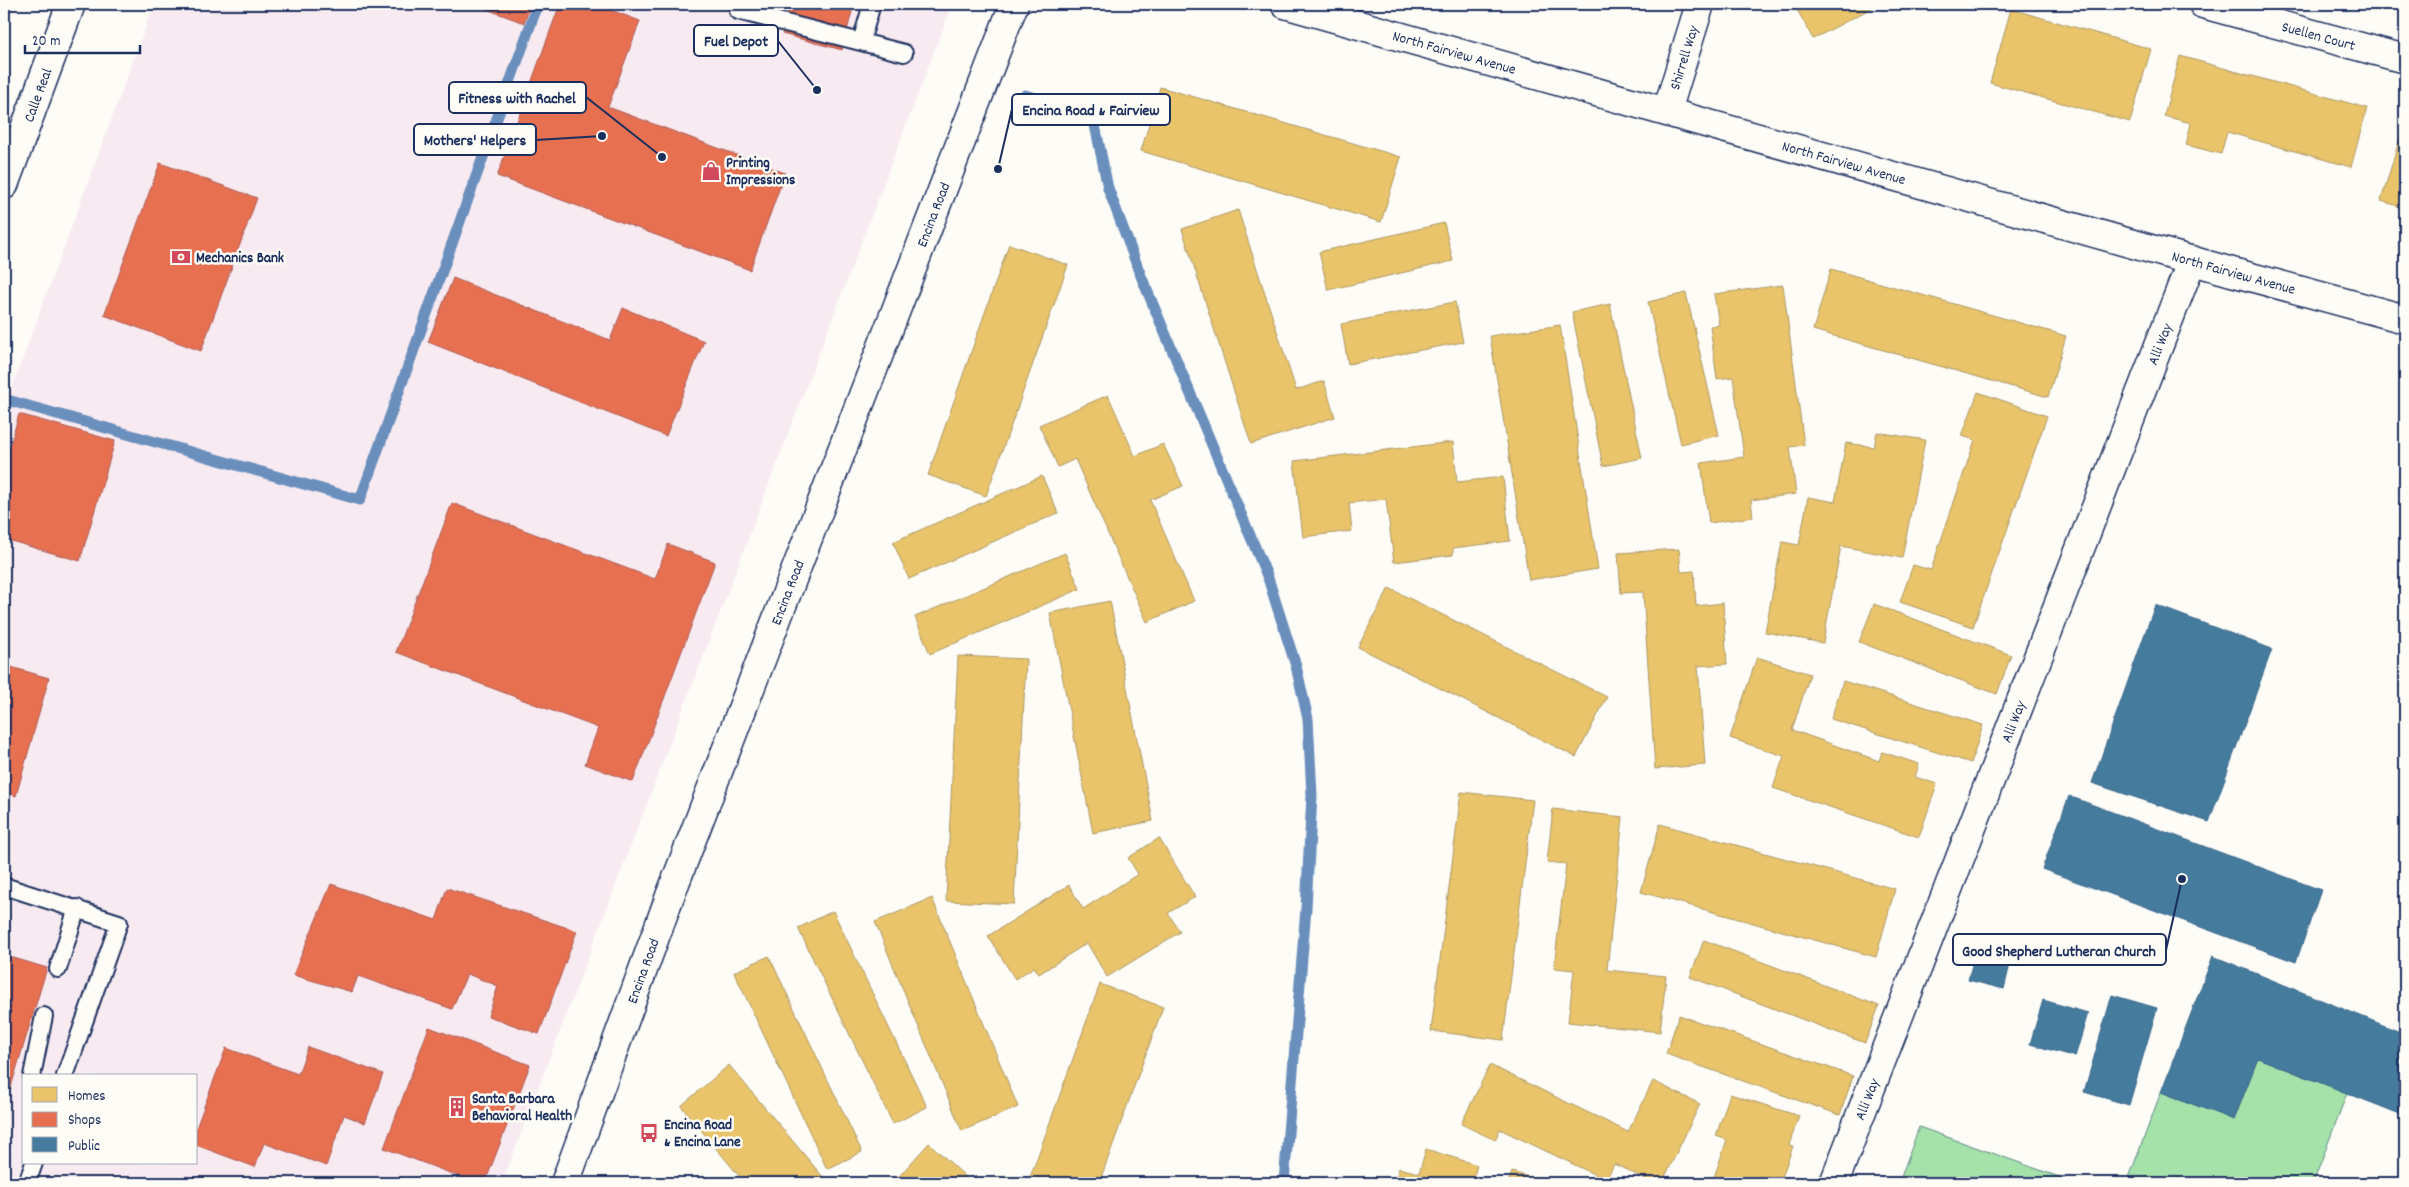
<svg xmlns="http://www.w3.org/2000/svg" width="2409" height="1187" viewBox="0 0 2409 1187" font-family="Dekko,sans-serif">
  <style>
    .built { fill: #f8eaf1; fill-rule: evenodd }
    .green { fill: #a4e2aa; stroke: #608884 }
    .homes { fill: #e9c46a; stroke: #ab9766 }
    .shops { fill: #e76f51; stroke: #aa5c55 }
    .public { fill: #457b9d; stroke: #38648a }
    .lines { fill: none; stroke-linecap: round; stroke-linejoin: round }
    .stream { stroke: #6b8fbd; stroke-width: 11 }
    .lane-casing { stroke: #1b2f5e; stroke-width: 20 }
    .street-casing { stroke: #1b2f5e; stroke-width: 31 }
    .secondary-casing { stroke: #1b2f5e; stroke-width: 31 }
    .lane { stroke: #fdfcf7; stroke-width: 16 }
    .street { stroke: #fdfcf7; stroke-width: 28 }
    .secondary { stroke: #fdfcf7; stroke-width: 28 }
    .labels { text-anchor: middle; stroke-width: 5; stroke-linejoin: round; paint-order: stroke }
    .street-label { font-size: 15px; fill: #1b2f5e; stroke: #fdfcf7 }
    .poi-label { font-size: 15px; font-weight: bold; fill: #1b2f5e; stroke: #fdfcf7; text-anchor: start }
    .leader { fill: none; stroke: #1b2f5e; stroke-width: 2 }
    .callout-dot { fill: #1b2f5e; stroke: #fdfcf7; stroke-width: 2 }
    .callout { fill: #fdfcf7; stroke: #1b2f5e; stroke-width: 2 }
    .callout-label { font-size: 16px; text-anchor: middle; font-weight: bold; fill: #1b2f5e }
  </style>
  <rect width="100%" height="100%" fill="#fdfcf7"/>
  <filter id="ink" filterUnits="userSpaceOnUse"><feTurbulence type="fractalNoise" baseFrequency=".02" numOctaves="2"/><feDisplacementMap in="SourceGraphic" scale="10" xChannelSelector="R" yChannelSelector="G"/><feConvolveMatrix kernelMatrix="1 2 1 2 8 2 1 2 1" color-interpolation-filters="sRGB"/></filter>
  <g filter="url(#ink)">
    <!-- built -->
    <path class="built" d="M154 4H944L950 10 502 1183H4V409ZM24 1076H196V1163H24Z"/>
    <!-- green -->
    <path class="green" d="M2258 1058 2347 1093 2313 1183H2127L2161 1092 2234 1120Z
      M1919 1127 2065 1179 2063 1183H1899Z"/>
    <!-- homes -->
    <path class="homes" d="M1794 4H1879L1813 39Z
      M2011 9 2151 49 2130 122 1990 83Z
      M2180 56 2367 108 2351 167 2227 132 2221 154 2186 145 2191 123 2164 116Z
      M1160 87 1401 157 1381 222 1141 151Z
      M2404 124 2405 125V208L2381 201Z
      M1238 210 1296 390 1324 381 1335 417 1251 444 1182 229Z
      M1444 223 1453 261 1328 290 1319 252Z
      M1009 244 1068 265 986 496 928 475Z
      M1831 269 2066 336 2048 397 1813 330Z
      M1783 285 1804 445 1790 447 1796 494 1751 500 1753 517 1709 523 1701 463 1744 457 1733 377 1717 379 1710 326 1719 325 1714 294Z
      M1686 293 1719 435 1681 444 1648 302Z
      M1455 302 1463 342 1348 364 1341 324Z
      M1610 304 1642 458 1603 466 1572 312Z
      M1560 325 1598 569 1529 580 1490 336Z
      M1978 392 2047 416 1973 627 1900 602 1913 565 1931 570 1975 440 1962 436Z
      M1108 395 1135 456 1163 444 1183 486 1150 500 1194 601 1147 622 1075 459 1058 467 1039 425Z
      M1877 432 1925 440 1902 558 1841 546 1823 643 1765 632 1782 542 1799 545 1808 497 1835 502 1846 443 1874 447Z
      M1453 442 1457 482 1503 477 1510 541 1453 548V555L1394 562 1386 499 1349 503 1352 531 1303 537 1294 461Z
      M1042 476 1058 513 909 579 893 542Z
      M1679 549 1681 572 1694 571 1696 606 1723 603 1727 664 1698 666 1705 765 1655 769 1643 592 1621 593 1618 553Z
      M1065 553 1080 589 930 654 915 617Z
      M1389 588 1607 697 1576 757 1358 647Z
      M1110 601 1153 821 1093 833 1050 613Z
      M1874 604 2011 655 1997 694 1859 642Z
      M958 656 1026 659 1014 904 946 901Z
      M1757 657 1810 674 1792 730 1879 761 1882 752 1919 764 1915 777 1937 784 1919 837 1773 788 1784 756 1730 738Z
      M1843 681 1983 725 1971 763 1831 719Z
      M1461 792 1533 800 1503 1040 1431 1031Z
      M1553 809 1623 817 1607 970 1666 976 1660 1032 1568 1022 1574 970 1554 968 1566 864 1547 862Z
      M1660 824 1895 889 1876 957 1641 892Z
      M1159 838 1195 897 1168 913 1180 932 1107 977 1087 943 1039 974 1034 967 1015 979 988 936 1069 885 1083 909 1138 874 1128 858Z
      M932 898 1018 1107 962 1131 875 922Z
      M833 911 927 1107 893 1124 798 928Z
      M1704 940 1879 1006 1865 1043 1690 977Z
      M769 956 862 1152 827 1169 734 972Z
      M1100 984 1163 1007 1099 1183H1028Z
      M1679 1015 1853 1076 1840 1115 1666 1054Z
      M729 1065 828 1183H745L681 1106Z
      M1490 1065 1628 1132 1653 1081 1700 1104 1662 1183H1654L1614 1164 1606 1180 1500 1129 1495 1140 1461 1124Z
      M1730 1094 1799 1116 1789 1145 1793 1146 1780 1183H1712L1727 1140 1716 1136Z
      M929 1143 967 1178 963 1183H893Z
      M1426 1149 1477 1165 1472 1183H1395L1399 1168 1419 1173Z
      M1512 1172 1549 1183H1508Z"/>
    <!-- shops -->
    <path class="shops" d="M479 4H531L524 23 478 6Z
      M560 4H595L640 21 608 107 785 173 750 270 497 176Z
      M790 4H854L842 50 782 34Z
      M160 163 257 198 201 351 104 315Z
      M453 278 610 340 623 308 704 341 666 436 428 342Z
      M19 414 115 441 80 561 4 539V467Z
      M452 503 655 579 668 544 715 562 633 782 585 764 598 728 396 652Z
      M4 665 49 678 16 796 4 792Z
      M331 884 436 920 447 888 577 931 539 1034 488 1016 498 986 467 974 452 1009 358 976 352 992 293 975Z
      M4 955 47 968 4 1110Z
      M429 1027 530 1065 485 1183H476L384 1148Z
      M308 1047 383 1074 365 1123 344 1115 326 1166 264 1143 255 1167 196 1145V1128L226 1048 298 1074Z"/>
    <!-- public -->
    <path class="public" d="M2155 605 2272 649 2209 822 2092 783Z
      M2069 796 2321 890 2296 962 2042 869Z
      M1979 939 2014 948 2004 989 1968 980Z
      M2213 956 2405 1034V1116L2258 1058 2234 1120 2161 1092Z
      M2112 995 2157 1008 2129 1105 2084 1092Z
      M2043 1000 2088 1013 2075 1057 2030 1044Z"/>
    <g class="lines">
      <!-- stream -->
      <path class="stream" d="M1025 95 1075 109 1086 114 1095 125 1108 188 1141 276 1268 578 1296 666 1308 719 1312 795 1306 908 1284 1183
        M4 399 360 500 538 4"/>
      <!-- lane casing -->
      <g class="lane-casing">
        <path id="lane" d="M872 4 861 42 904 53
          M738 11 861 42
          M4 886 119 923 65 1076
          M58 969 77 908
          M32 1076 44 1016
          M27 1183 34 1163"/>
      </g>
      <!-- street casing -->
      <g class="street-casing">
        <g id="street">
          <path id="s1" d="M2203 4 2405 59"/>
          <path id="s2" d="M1667 111 1700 4"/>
          <path id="s3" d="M565 1183 670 896 1014 4"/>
          <path id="s4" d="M1834 1183 2192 260"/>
        </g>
      </g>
      <!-- secondary casing -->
      <g class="secondary-casing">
        <g id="secondary">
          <path id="s5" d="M1285 4 2232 272 2405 319"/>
          <path id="s6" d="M4 185 71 4"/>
        </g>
      </g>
      <!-- lane -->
      <use href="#lane" class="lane"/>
      <!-- street -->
      <use href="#street" class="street"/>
      <!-- secondary -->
      <use href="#secondary" class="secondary"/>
    </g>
  </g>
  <!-- icons -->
  <defs>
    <g id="shop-bare" transform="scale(1.5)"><path d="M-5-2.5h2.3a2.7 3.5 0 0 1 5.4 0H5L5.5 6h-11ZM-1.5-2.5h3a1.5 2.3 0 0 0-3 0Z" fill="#d1495b" stroke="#fdfcf7" stroke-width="2.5" paint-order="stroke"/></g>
    <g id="bank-bare" transform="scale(1.5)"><path d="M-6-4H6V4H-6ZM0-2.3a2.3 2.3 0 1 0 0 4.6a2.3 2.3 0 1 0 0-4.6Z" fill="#d1495b" stroke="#fdfcf7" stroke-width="2.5" paint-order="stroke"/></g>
    <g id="building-bare" transform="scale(1.5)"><path d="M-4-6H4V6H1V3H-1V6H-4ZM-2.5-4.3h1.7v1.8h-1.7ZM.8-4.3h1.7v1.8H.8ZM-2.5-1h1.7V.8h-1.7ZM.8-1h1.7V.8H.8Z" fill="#d1495b" stroke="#fdfcf7" stroke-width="2.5" paint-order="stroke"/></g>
    <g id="bus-bare" transform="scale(1.5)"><path d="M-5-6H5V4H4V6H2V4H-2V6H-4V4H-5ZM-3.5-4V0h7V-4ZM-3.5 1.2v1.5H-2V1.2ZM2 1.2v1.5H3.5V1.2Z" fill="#d1495b" stroke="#fdfcf7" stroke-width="2.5" paint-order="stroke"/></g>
  </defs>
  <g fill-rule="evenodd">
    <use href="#shop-bare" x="711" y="171"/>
    <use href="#bank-bare" x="181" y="257"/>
    <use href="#building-bare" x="457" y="1107"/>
    <use href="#bus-bare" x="649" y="1133"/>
  </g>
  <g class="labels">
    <!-- street labels -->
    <g class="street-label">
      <text dy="5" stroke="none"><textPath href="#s1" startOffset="120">Suellen Court</textPath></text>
      <text dy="5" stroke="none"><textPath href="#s5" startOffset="176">North Fairview Avenue</textPath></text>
      <text dy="5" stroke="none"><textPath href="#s2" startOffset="56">Shirrell Way</textPath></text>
      <text dy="5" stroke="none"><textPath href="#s6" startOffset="96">Calle Real</textPath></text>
      <text dy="5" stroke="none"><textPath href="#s5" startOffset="581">North Fairview Avenue</textPath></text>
      <text dy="5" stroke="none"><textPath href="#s3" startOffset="1036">Encina Road</textPath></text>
      <text dy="5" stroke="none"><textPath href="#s5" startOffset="986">North Fairview Avenue</textPath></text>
      <text dy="5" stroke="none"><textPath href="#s4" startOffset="900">Alli Way</textPath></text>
      <text dy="5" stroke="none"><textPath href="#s3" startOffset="631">Encina Road</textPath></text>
      <text dy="5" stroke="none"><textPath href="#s4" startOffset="495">Alli Way</textPath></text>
      <text dy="5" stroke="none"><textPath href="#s3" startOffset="226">Encina Road</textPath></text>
      <text dy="5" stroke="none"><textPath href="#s4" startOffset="90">Alli Way</textPath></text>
    </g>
    <!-- poi labels -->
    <g class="poi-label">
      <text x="726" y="167">Printing<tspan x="726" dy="17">Impressions</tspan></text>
      <text x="196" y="262">Mechanics Bank</text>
      <text x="472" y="1103">Santa Barbara<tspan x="472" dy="17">Behavioral Health</tspan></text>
      <text x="664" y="1129">Encina Road<tspan x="664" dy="17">&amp; Encina Lane</tspan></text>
    </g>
  </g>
  <!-- callouts -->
  <path class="leader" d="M817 90L778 41M662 157L586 97M998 169L1012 109M602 136L536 140M2182 879L2166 950"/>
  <g class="callout-dot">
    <circle cx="817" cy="90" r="5"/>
    <circle cx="662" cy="157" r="5"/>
    <circle cx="998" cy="169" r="5"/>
    <circle cx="602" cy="136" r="5"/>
    <circle cx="2182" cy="879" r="5"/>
  </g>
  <g class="callout">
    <rect x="694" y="25" width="84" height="31" rx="5"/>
    <rect x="449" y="82" width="137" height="31" rx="5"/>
    <rect x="1012" y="94" width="158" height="31" rx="5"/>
    <rect x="414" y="124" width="122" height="31" rx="5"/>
    <rect x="1953" y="934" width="213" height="31" rx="5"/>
  </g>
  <g class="callout-label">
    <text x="736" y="46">Fuel Depot</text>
    <text x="517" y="103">Fitness with Rachel</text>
    <text x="1091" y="115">Encina Road &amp; Fairview</text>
    <text x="475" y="145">Mothers' Helpers</text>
    <text x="2059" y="956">Good Shepherd Lutheran Church</text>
  </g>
  <!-- margin -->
  <rect width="2409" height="1187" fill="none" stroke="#fdfcf7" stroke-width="20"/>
  <rect x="10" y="10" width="2389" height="1167" fill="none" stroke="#1b2f5e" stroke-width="2" filter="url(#ink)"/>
  <!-- legend -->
  <rect x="22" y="1074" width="175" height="90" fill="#fdfcf7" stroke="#a3aaba"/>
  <rect x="32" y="1087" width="25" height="15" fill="#e9c46a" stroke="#a3aaba"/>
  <text x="68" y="1100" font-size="15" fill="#1b2f5e">Homes</text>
  <rect x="32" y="1112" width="25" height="15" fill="#e76f51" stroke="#a3aaba"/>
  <text x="68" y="1124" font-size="15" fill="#1b2f5e">Shops</text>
  <rect x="32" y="1137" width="25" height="15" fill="#457b9d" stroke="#a3aaba"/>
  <text x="68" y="1150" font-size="15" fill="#1b2f5e">Public</text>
  <!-- scale -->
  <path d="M25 45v8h115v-8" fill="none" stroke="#1b2f5e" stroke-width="2.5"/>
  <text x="32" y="45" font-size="15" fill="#1b2f5e" stroke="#fdfcf7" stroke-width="4" paint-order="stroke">20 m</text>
</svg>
